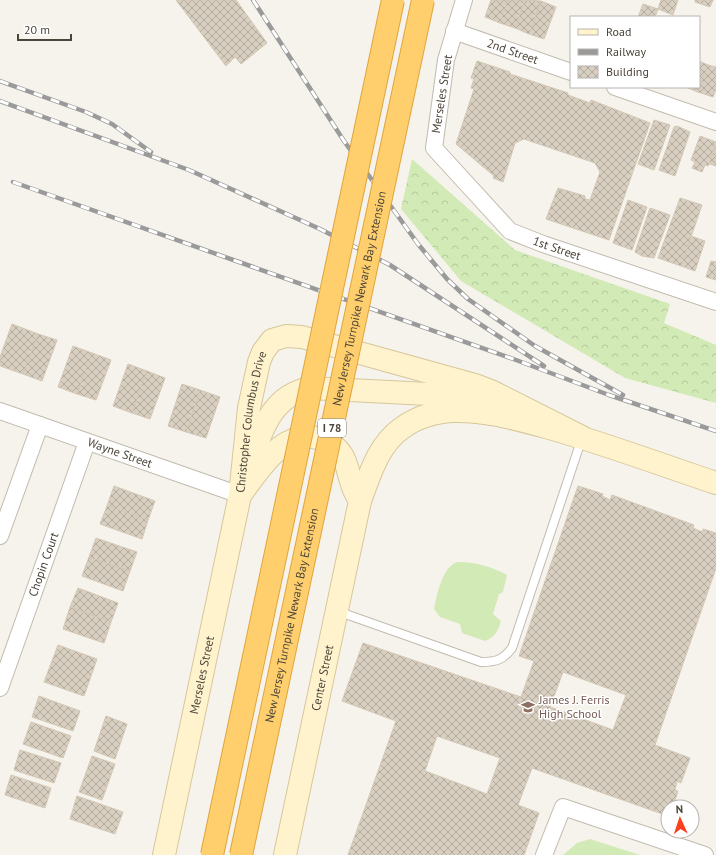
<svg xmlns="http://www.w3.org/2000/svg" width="716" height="855" viewBox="0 0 716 855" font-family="'PT Sans',sans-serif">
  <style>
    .forest { fill: url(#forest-crowns) }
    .garden { fill: #d2eab5 }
    .building { fill: url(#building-cross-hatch); stroke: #d3c7b4; fill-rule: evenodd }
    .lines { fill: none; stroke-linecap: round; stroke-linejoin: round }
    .lane-casing { stroke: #c2bbae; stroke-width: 10 }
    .street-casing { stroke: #c2bbae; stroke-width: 18 }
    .secondary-casing { stroke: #d6c79b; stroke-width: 24 }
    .lane { stroke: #fff; stroke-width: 8 }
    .street { stroke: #fff; stroke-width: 16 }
    .secondary { stroke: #fff3cd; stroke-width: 22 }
    .rail-casing { stroke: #9a9a9a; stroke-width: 4.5 }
    .rail { stroke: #fff; stroke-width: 3; stroke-dasharray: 9; stroke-linecap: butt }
    .highway-bridge-casing { stroke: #e0a43c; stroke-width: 24; stroke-linecap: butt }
    .highway-bridge { stroke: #ffcf6e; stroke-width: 22 }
    .labels { text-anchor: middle; stroke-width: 3; stroke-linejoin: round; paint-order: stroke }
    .shield { fill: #fff; stroke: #817c74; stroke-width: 1 }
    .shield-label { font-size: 11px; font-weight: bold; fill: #4b4439 }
    .street-label { font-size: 12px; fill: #4b4439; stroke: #fff }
    .education-label { font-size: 12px; fill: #785e54; stroke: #fff; text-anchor: start }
  </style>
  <defs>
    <pattern id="forest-crowns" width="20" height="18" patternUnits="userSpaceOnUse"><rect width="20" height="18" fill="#d2eab5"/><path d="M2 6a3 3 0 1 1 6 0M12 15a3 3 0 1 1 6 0" fill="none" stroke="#b6ca9c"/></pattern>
    <pattern id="building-cross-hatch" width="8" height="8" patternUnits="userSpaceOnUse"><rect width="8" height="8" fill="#d8cfc1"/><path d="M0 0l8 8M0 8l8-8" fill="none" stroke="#b1aa9e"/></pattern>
  </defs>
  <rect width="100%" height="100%" fill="#f6f3ec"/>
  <!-- forest -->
  <path class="forest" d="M412 159 515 250 670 304 664 323 716 345V403L625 378 461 281 401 209Z"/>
  <!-- garden -->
  <path class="garden" d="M457 562C476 562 490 566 507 575L503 592 499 594 493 614 501 621C498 631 495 637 485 641L462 633 460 624 440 617 434 609C437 595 442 567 457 562Z
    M590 839 640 855H563L577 843Z"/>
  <!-- building -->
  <path class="building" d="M176 0H236L267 43 241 64 235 57 226 66Z
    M491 0H508L500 23 485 17Z
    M508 0H525L515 28 500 23Z
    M525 0 541 1 529 34 515 28Z
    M661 0H678L673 15 658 9Z
    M695 0H713L710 7 695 2Z
    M541 1 556 7 544 39 529 34Z
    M643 4 658 9 655 17H638Z
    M477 61 510 72V74L568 93V95L590 103 591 100 650 123 609 240 546 219 558 188 585 196V199L590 200 600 172 595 163 524 139 515 143 503 182 493 178 494 176 456 144 474 89 471 88 474 79 471 78Z
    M699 61 708 65 698 92 685 87H699Z
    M708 65 716 67V89L713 97 698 92Z
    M654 120 670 125 654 170 638 164Z
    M677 126 690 132 675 176 659 170 674 127Z
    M700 136 716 142 708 166 705 165 702 172 692 168 695 162 691 160Z
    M716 145V166L709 164Z
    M680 198 702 205 681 266 658 258Z
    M628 200 647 207 632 250 613 243Z
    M650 208 670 215 654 258 642 256 635 252Z
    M691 236 705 241 695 271 681 266Z
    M711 261 716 262V280L706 277Z
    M12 324 38 334 23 374 0 366V357Z
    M38 334 57 340 42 381 23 374Z
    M73 346 92 353 77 394 58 387Z
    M92 353 111 360 96 400 77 394Z
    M128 364 147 371 132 413 113 406Z
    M147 371 165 378 150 419 132 413Z
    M182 384 200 390 186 432 168 426Z
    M200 390 220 397 206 438 186 432Z
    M114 486 155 501 148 520 107 506Z
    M578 486 603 494 602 496 610 500 612 495 694 525 693 528 702 532 703 529 716 533V568L655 745 690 758 681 783 677 781 675 790 678 791 673 807H668V816L532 768 518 805 539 813 524 855H348L396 721 342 701 363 643 521 697 534 661 519 656ZM563 672 626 695 613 730 550 707ZM437 736 500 758 487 794 425 771Z
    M107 506 148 520 142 539 100 524Z
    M96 538 137 552 130 571 89 557Z
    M89 557 130 571 123 591 82 576Z
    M78 588 118 603 111 622 70 607Z
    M70 607 111 622 104 643 63 629Z
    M58 645 97 659 84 696 44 682Z
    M39 696 80 711 73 731 32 717Z
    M106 716 127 724 115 759 94 751Z
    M31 722 71 736 63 758 23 744Z
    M20 750 61 763 54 783 14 770Z
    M92 756 115 764 102 800 79 792Z
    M11 775 51 788 45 808 5 795Z
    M77 796 123 812 115 834 70 819Z"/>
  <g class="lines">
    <!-- lane casing -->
    <g class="lane-casing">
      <path id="lane" d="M337 611 481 662C496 662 503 660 512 648L582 438"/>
    </g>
    <!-- street casing -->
    <g class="street-casing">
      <g id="street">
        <path id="s1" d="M464 0 446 60 434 148 510 231 543 244 716 302"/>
        <path id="s2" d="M454 31 571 72"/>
        <path d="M615 87 716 122"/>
        <path id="s3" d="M0 411 240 495"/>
        <path d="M0 536 40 425"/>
        <path id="s4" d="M0 688 87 442"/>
        <path d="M544 855 563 807 705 855"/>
      </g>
    </g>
    <!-- secondary casing -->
    <g class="secondary-casing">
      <g id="secondary">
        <path d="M252 457C263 426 274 395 310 388L448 395 483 400"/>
        <path d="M240 495C258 472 284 426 320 439 329 442 337 447 342 455 348 465 348 474 352 484 353 490 357 495 360 501"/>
        <path id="s5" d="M164 855 240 495 249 408 259 362 263 352 272 340 286 336 302 337 475 385 493 392 582 437"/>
        <path id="s6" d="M285 855 360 501C370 474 378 445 402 428 417 417 435 412 453 411 485 410 516 419 546 427 603 443 659 464 716 483"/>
      </g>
    </g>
    <!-- lane -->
    <use href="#lane" class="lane"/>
    <!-- street -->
    <use href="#street" class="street"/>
    <!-- secondary -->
    <use href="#secondary" class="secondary"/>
    <!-- rail casing -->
    <g class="rail-casing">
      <path id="rail" d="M253 0 344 141 418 244 447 279 468 299 535 346 623 395
        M0 81 86 112 112 124 151 152
        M0 101 189 170 320 229 390 265 544 366
        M13 182 516 360 609 395 716 431"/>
    </g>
    <!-- rail -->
    <use href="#rail" class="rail"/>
    <!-- highway-bridge casing -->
    <g class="highway-bridge-casing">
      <g id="highway-bridge">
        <path d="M212 855 393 0"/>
        <path id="s7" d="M241 855 423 0"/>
      </g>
    </g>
    <!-- highway-bridge -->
    <use href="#highway-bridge" class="highway-bridge"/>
  </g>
  <!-- icons -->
  <defs>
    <g id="school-bare" transform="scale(1.08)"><path d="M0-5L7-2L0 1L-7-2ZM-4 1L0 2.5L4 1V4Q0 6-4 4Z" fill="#8d6e63" stroke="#fff" stroke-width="2.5" paint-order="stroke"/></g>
  </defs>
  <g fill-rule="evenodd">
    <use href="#school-bare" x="528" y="707"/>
  </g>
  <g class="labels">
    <!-- shield labels -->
    <rect class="shield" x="318" y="419" width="28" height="18" rx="3"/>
    <g class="shield-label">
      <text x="332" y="432">I 78</text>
    </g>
    <!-- street labels -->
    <g class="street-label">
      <text dy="4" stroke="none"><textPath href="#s2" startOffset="62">2nd Street</textPath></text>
      <text transform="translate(442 94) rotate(-81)" y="4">Merseles Street</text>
      <text dy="4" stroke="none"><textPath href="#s1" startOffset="314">1st Street</textPath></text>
      <text dy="4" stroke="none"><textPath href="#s7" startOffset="569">New Jersey Turnpike Newark Bay Extension</textPath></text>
      <text dy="4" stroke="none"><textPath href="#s5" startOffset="442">Christopher Columbus Drive</textPath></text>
      <text dy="4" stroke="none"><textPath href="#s3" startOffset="127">Wayne Street</textPath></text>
      <text dy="4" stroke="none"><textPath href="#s4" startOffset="131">Chopin Court</textPath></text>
      <text dy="4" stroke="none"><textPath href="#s7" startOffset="245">New Jersey Turnpike Newark Bay Extension</textPath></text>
      <text dy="4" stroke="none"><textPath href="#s5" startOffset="184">Merseles Street</textPath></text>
      <text dy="4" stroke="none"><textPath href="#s6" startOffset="181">Center Street</textPath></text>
    </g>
    <!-- education labels -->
    <g class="education-label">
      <text x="539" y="704">James J. Ferris<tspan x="539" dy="14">High School</tspan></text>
    </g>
  </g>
  <!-- legend -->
  <rect x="570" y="16" width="130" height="72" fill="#ffffff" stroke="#b7b4b0"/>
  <rect x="578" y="29" width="20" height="6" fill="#fff3cd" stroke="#b7b4b0"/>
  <text x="606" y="36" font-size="12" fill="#4b4439">Road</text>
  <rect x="578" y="49" width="20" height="6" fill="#9a9a9a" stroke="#b7b4b0"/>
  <text x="606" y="56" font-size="12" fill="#4b4439">Railway</text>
  <rect x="578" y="66" width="20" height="12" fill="url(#building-cross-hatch)" stroke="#b7b4b0"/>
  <text x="606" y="76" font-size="12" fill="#4b4439">Building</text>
  <!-- north arrow -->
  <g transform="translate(680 819) rotate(357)"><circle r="19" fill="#ffffff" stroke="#b7b4b0"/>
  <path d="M0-3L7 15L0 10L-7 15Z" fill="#fc3f1d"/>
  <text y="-6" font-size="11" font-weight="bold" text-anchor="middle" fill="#4b4439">N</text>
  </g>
  <!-- scale -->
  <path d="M18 34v6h53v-6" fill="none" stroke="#4b4439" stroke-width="2"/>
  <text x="24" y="34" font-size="12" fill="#4b4439" stroke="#ffffff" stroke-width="3" paint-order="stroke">20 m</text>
</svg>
